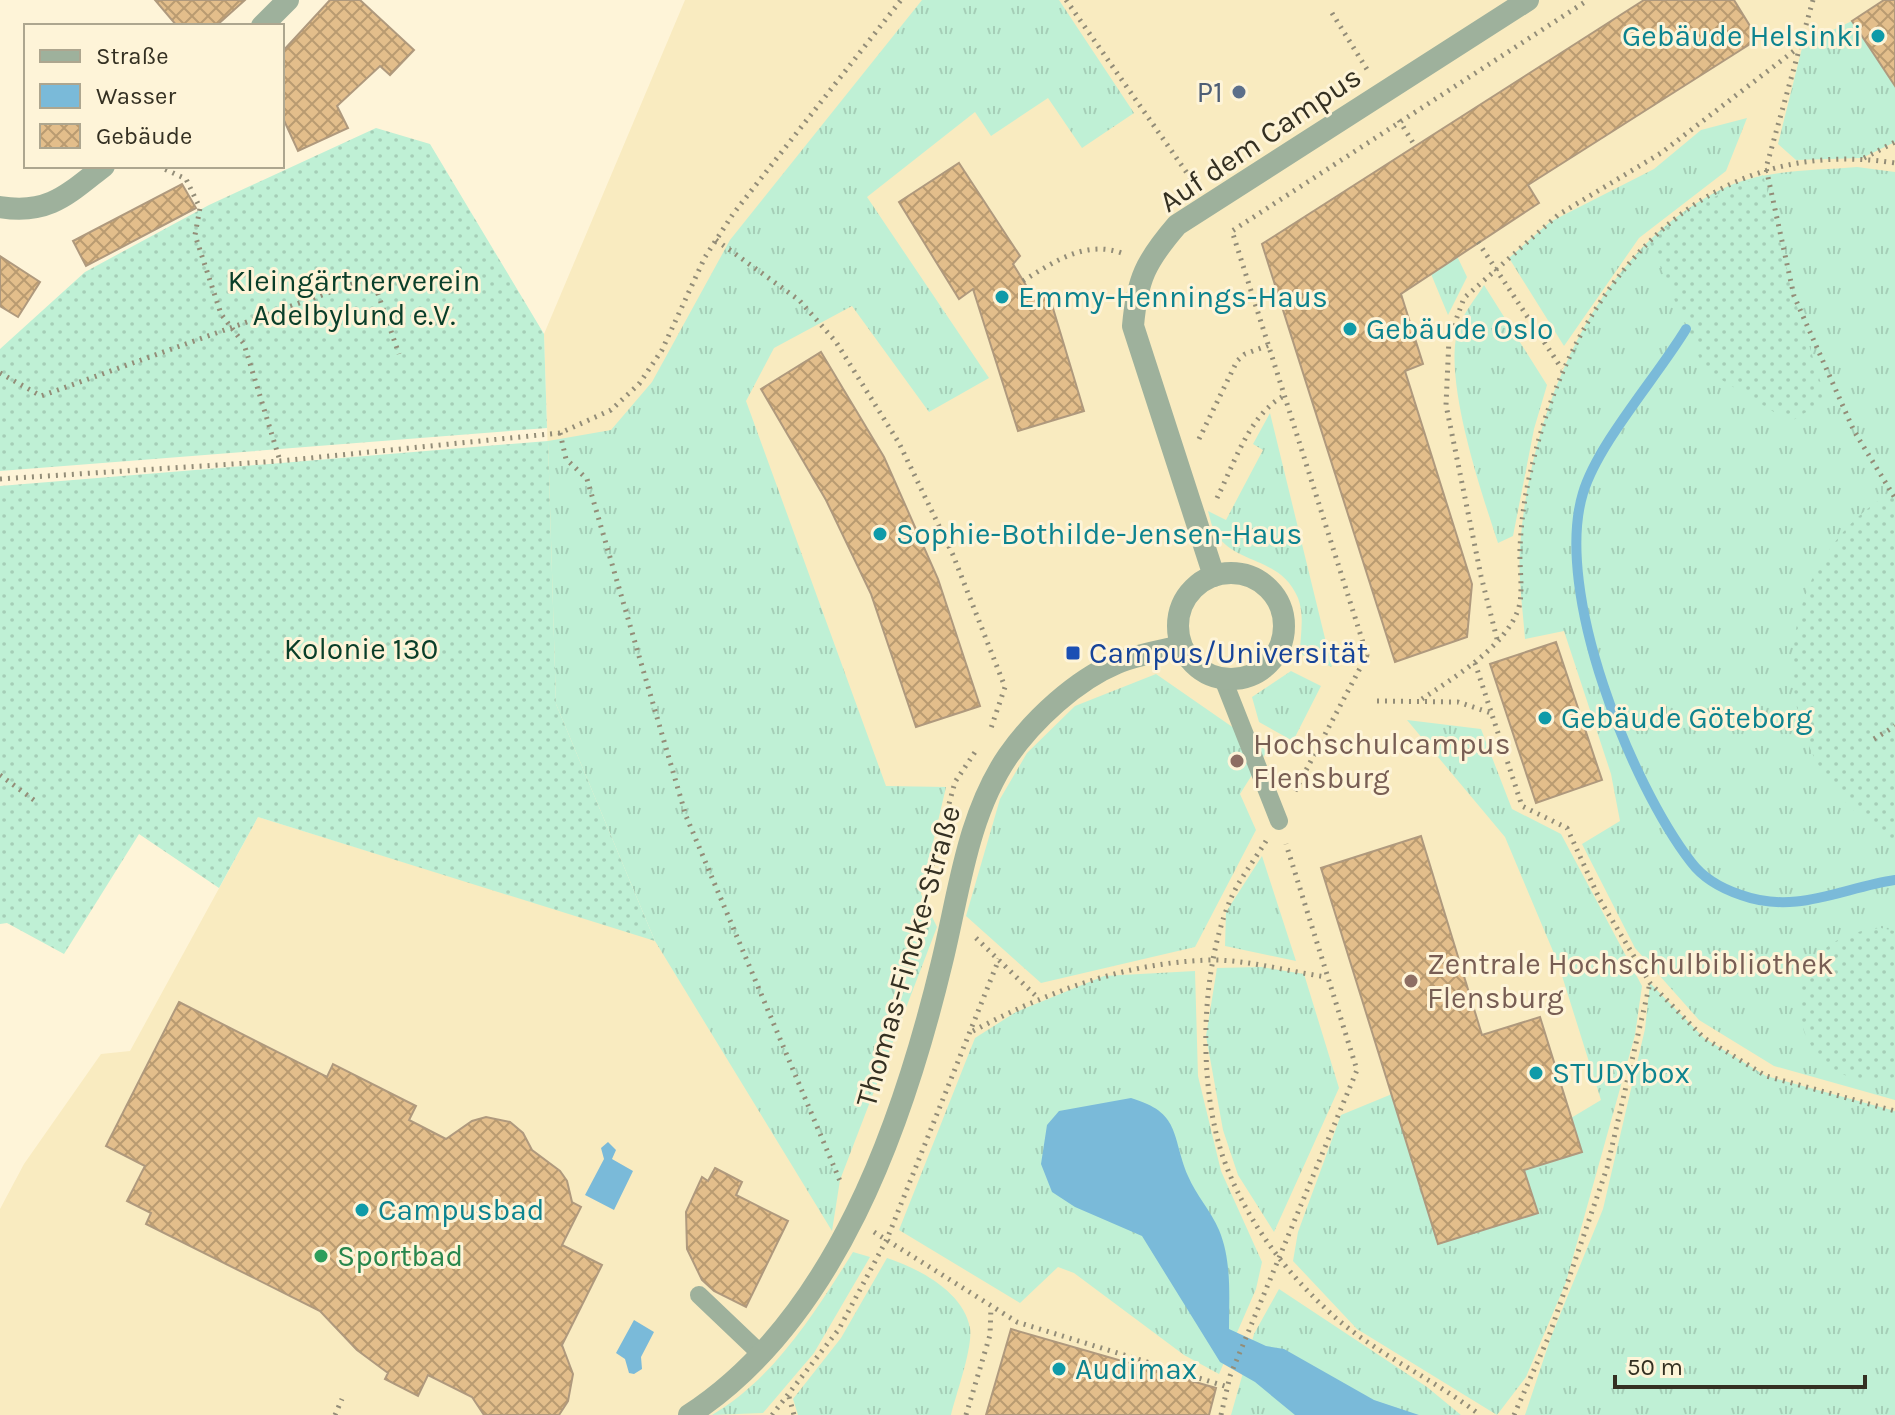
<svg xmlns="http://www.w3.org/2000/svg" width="1895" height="1415" viewBox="0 0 1895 1415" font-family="Karla,sans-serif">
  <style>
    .built { fill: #f9ebc0 }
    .grass { fill: url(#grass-tufts) }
    .garden { fill: url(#garden-dots) }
    .water { fill: #7abad9 }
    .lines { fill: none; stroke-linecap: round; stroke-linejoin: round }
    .stream { stroke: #7abad9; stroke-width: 10 }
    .building { fill: url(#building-cross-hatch); stroke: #af997d; stroke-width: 2 }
    .path { stroke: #938d78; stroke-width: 5; stroke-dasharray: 2 6; stroke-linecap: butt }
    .service { stroke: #9eb19c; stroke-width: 18 }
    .minor { stroke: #9eb19c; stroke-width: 22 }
    .culture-dot { fill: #0f9aa8; stroke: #fef4d8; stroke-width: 3 }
    .service-dot { fill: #5c6f8a; stroke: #fef4d8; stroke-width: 3 }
    .transit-dot { fill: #1a4fb4; stroke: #fef4d8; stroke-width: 3 }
    .education-dot { fill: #8d6e63; stroke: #fef4d8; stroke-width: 3 }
    .leisure-dot { fill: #2e9e5b; stroke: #fef4d8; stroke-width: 3 }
    .labels { text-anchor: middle; stroke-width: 6; stroke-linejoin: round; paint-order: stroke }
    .culture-label { font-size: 30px; fill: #0d838f; stroke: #fef4d8; text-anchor: start }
    .service-label { font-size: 30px; fill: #4e5e75; stroke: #fef4d8; text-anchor: end }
    .street-label { font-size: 30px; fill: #343022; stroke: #fef4d8 }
    .park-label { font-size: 30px; fill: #093e29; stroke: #fef4d8 }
    .transit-label { font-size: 30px; fill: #164399; stroke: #fef4d8; text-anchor: start }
    .education-label { font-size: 30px; fill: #785e54; stroke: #fef4d8; text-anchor: start }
    .leisure-label { font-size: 30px; fill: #27864d; stroke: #fef4d8; text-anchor: start }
  </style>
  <defs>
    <pattern id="grass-tufts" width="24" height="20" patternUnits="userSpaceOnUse" patternTransform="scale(2)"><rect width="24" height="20" fill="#bff0d5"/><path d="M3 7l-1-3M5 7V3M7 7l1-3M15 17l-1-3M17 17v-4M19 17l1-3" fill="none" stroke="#a5ceb7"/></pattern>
    <pattern id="garden-dots" width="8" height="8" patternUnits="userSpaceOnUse" patternTransform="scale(2)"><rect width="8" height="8" fill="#bff0d5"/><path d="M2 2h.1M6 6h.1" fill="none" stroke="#a5ceb7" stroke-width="1.8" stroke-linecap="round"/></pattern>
    <pattern id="building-cross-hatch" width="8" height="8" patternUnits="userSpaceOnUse" patternTransform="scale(2)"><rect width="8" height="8" fill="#e3be8b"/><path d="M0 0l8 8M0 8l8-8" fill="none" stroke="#b99b71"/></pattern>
  </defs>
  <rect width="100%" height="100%" fill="#fef4d8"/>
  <!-- built -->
  <path class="built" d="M685 0H1895V1415H0V1209L24 1164 101 1054 130 1051 258 817 655 940 556 704 544 334Z"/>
  <!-- grass -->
  <path class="grass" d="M922 0H1059L1134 113 1082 148 1048 98 991 136 975 112 867 197 989 378 929 412 852 306 774 348 746 401 886 786 946 787 921 894 937 927 840 1180 832 1231 655 941 556 704 548 441 611 430 652 382 730 240Z
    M1852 21 1890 79 1895 77V142L1862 158 1796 160 1778 144 1803 44Z
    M1747 118 1726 171 1639 238 1564 346 1509 258 1550 222 1654 169 1701 130Z
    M1857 167 1895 172V1100L1774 1066 1699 1020 1635 948 1582 844 1620 821 1611 774 1564 631 1525 639C1523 610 1518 578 1520 548 1529 415 1594 252 1720 190 1761 169 1812 171 1857 167Z
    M1457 256 1467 277 1448 315 1431 274Z
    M1484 285 1547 385 1534 429 1513 536 1498 543C1482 494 1441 375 1459 327 1464 312 1476 298 1484 285Z
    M1270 413 1332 667 1300 654C1300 635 1305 617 1298 598 1280 556 1238 566 1216 534 1212 528 1210 518 1208 511L1226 520 1263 450 1253 444Z
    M1291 671 1321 686 1293 741 1259 722 1252 697Z
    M1156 674 1267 751 1240 794 1256 830 1195 947 1041 983 966 916 1000 799 1027 753 1075 706Z
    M1407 720 1481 729 1512 809 1561 834 1642 986 1635 1035 1566 1282 1526 1377 1497 1415 1357 1329 1293 1261 1298 1232 1341 1115 1392 1094 1438 1244 1537 1214 1524 1170 1571 1118 1601 1100 1558 963 1505 837Z
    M1262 856 1296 961 1225 946 1226 912Z
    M1261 967 1304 974 1339 1088 1274 1232 1238 1175 1223 1130 1206 1036 1217 968Z
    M1195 971 1198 1076 1221 1171 1262 1262 1256 1289 1219 1374 1184 1355 1074 1273 1058 1267 1020 1303 899 1230 975 1038 1016 1012 1104 976Z
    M1650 983 1704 1038 1766 1076 1895 1111V1415H1525L1551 1337 1603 1209 1645 1029Z
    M853 1252 870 1257 814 1353 763 1413 712 1415C774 1379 816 1311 853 1252Z
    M887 1258C918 1268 964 1292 970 1328 973 1348 956 1394 951 1415H798L793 1399 841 1338Z
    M1279 1289 1427 1387 1461 1415H1231L1254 1334Z"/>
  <!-- garden -->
  <path class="garden" d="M376 128 430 144 544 334 547 428 0 471V349L85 272 209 205Z
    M1763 175 1794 296 1826 400 1790 422 1704 369 1649 241 1694 206Z
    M548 441 556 704 655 941 258 817 219 888 139 834 64 954 7 923 0 924V486Z
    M1895 490V841C1758 764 1759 568 1895 490Z
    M1881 928 1895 931V1077C1793 1106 1750 940 1881 928Z"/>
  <!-- water -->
  <path class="water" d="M1131 1098C1181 1113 1171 1134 1188 1176 1196 1195 1211 1211 1219 1230 1232 1261 1229 1297 1229 1329L1266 1346 1284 1349 1374 1400 1419 1415H1295L1255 1382 1220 1362 1142 1236 1075 1207 1052 1192 1041 1164 1047 1125 1059 1111Z
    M608 1142 616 1150 612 1159 633 1171 614 1210 585 1195 604 1159 601 1148Z
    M634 1320 654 1332 641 1357 642 1369 634 1374 629 1373 625 1359 616 1353Z"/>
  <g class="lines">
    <!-- stream -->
    <path class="stream" d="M1686 329C1657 377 1598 443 1583 493 1553 591 1631 784 1691 862 1703 878 1723 889 1741 895 1796 915 1842 888 1895 880"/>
  </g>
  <!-- building -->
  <path class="building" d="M155 0H245L216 26H177Z
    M330 0H360L414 50 390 75 380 66 337 106 348 128 298 151 282 116V52Z
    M1644 0H1734L1758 39 1528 185 1539 203 1401 294 1423 364 1405 371 1472 584 1467 637 1395 662 1262 244Z
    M1884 0H1895V86L1852 21Z
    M959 163 1020 256 1013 264 1035 300 1049 295 1084 411 1018 431 973 289 959 299 899 202Z
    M182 184 196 208 86 266 73 241Z
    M0 256 40 282 18 317 0 306Z
    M821 352 884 457 938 579 980 706 916 727 871 594 826 500 761 389Z
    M1556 642 1602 780 1536 803 1490 664Z
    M1421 836 1482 1035 1540 1017 1582 1152 1524 1170 1538 1213 1438 1244 1321 868Z
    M179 1002 327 1077 333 1064 416 1106 409 1120 446 1139 472 1121 486 1117 510 1122 523 1133 532 1150 560 1171 567 1181 572 1202 581 1207 562 1245 602 1265 562 1345 573 1374 568 1401 559 1415H484L472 1397 428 1375 418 1396 385 1379 388 1373 357 1350 320 1311 146 1224 151 1213 127 1201 145 1166 106 1146Z
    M715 1168 742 1182 736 1195 788 1221 746 1307 714 1291 702 1280 687 1249 686 1212 702 1177 708 1181Z
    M1011 1329 1216 1388 1209 1415H986Z"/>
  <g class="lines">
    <!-- path -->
    <path class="path" d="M1066 0 1194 183
      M1813 0 1766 168 1794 296 1854 431 1895 498
      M1332 13 1368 71
      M1399 120 1415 146
      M1864 158 1895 142
      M158 166 186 179 200 208 195 235 221 314 244 344 280 461
      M716 240 799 300 836 342 899 443 953 555 1005 687 990 731
      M1478 242 1562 369
      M1023 281C1055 261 1087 239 1124 254
      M0 373 41 396 372 277 399 354
      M560 433 566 459 587 479 686 816 840 1181
      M1199 439 1237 361 1245 354 1269 345
      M0 479 280 461 560 433 611 410 639 384 662 350 705 257 733 214 901 0
      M1217 498C1234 464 1249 416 1282 397
      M1497 639 1481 576 1446 405 1449 339 1464 298 1558 215 1661 153 1803 44
      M1475 663 1522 806 1567 828 1600 900 1650 983 1704 1038 1766 1076 1895 1111
      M1422 699C1453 678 1504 648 1518 610 1524 594 1519 567 1520 549 1521 522 1525 492 1532 466 1573 289 1697 132 1895 163
      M1377 701 1458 702 1491 713
      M1874 739 1895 726
      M0 775 38 803
      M1295 791 1367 655 1232 231 1588 0
      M1266 841C1254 861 1237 882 1229 903 1200 975 1198 1087 1224 1160 1245 1217 1281 1267 1326 1309 1372 1353 1430 1376 1480 1415
      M930 873 955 782 975 752
      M976 938 1039 999
      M973 1031C1047 992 1126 962 1212 960 1249 960 1290 972 1327 977
      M874 1232 1017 1322 1228 1387
      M789 1397 794 1415
      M335 1415 342 1399
      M772 1415 839 1329 887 1239 999 959
      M966 1415 990 1335 991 1307
      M1221 1415 1230 1376 1357 1070 1286 844
      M1514 1415 1549 1336 1607 1168 1650 983"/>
    <!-- service -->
    <path class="service" d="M1223 679 1279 821
      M699 1295 762 1355"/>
    <!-- minor -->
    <path class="minor" d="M262 26 288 0
      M0 207C49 215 68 194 104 166
      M1178 626a53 53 0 1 1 106 0a53 53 0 1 1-106 0Z
      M1214 576 1133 326C1137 279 1146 261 1177 225L1528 0
      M689 1415C835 1320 903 1124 942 962 959 893 967 816 1008 756 1033 720 1076 680 1117 663 1137 655 1161 651 1181 646"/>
  </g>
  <!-- markers -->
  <g class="culture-dot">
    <circle cx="1878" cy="36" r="8"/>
    <circle cx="1002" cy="297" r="8"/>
    <circle cx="1350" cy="329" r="8"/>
    <circle cx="880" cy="534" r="8"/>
    <circle cx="1545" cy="718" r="8"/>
    <circle cx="1536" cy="1073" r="8"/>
    <circle cx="362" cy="1210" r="8"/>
    <circle cx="1059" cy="1369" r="8"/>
  </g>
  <circle class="service-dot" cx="1239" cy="92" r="8"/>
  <rect class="transit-dot" x="1065" y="645" width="16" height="16" rx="4"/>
  <g class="education-dot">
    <circle cx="1237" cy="761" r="8"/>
    <circle cx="1411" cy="981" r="8"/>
  </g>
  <circle class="leisure-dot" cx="321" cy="1256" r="8"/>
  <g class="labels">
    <!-- culture labels -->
    <g class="culture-label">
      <text x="1862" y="46" text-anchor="end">Gebäude Helsinki</text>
      <text x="1018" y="307">Emmy-Hennings-Haus</text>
      <text x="1366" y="339">Gebäude Oslo</text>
      <text x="896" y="544">Sophie-Bothilde-Jensen-Haus</text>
      <text x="1561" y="728">Gebäude Göteborg</text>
      <text x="1552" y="1083">STUDYbox</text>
      <text x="378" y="1220">Campusbad</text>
      <text x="1075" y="1379">Audimax</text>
    </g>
    <!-- service labels -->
    <g class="service-label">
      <text x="1223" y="102">P1</text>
    </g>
    <!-- street labels -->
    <g class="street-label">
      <text transform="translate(1260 139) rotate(-34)" y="10">Auf dem Campus</text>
      <text transform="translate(908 956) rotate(-74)" y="10">Thomas-Fincke-Straße</text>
    </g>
    <!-- park labels -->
    <g class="park-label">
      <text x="354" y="291">Kleingärtnerverein<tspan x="354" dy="34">Adelbylund e.V.</tspan></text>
      <text x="361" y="659">Kolonie 130</text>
    </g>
    <!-- transit labels -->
    <g class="transit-label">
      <text x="1089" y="663">Campus/Universität</text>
    </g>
    <!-- education labels -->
    <g class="education-label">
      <text x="1253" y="754">Hochschulcampus<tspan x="1253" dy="34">Flensburg</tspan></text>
      <text x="1427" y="974">Zentrale Hochschulbibliothek<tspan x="1427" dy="34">Flensburg</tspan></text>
    </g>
    <!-- leisure labels -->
    <g class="leisure-label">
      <text x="337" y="1266">Sportbad</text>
    </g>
  </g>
  <!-- legend -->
  <rect x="24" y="24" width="260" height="144" fill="#fef4d8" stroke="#ada68f" stroke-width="2"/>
  <rect x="40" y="50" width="40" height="12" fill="#9eb19c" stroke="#ada68f" stroke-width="2"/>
  <text x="96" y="64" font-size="24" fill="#343022">Straße</text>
  <rect x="40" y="84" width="40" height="24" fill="#7abad9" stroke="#ada68f" stroke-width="2"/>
  <text x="96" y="104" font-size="24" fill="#343022">Wasser</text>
  <rect x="40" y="124" width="40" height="24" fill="url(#building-cross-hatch)" stroke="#ada68f" stroke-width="2"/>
  <text x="96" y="144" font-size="24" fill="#343022">Gebäude</text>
  <!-- scale -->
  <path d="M1615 1375v12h250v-12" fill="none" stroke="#343022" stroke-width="4"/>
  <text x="1627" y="1375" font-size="24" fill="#343022" stroke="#fef4d8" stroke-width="6" paint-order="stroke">50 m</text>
</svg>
